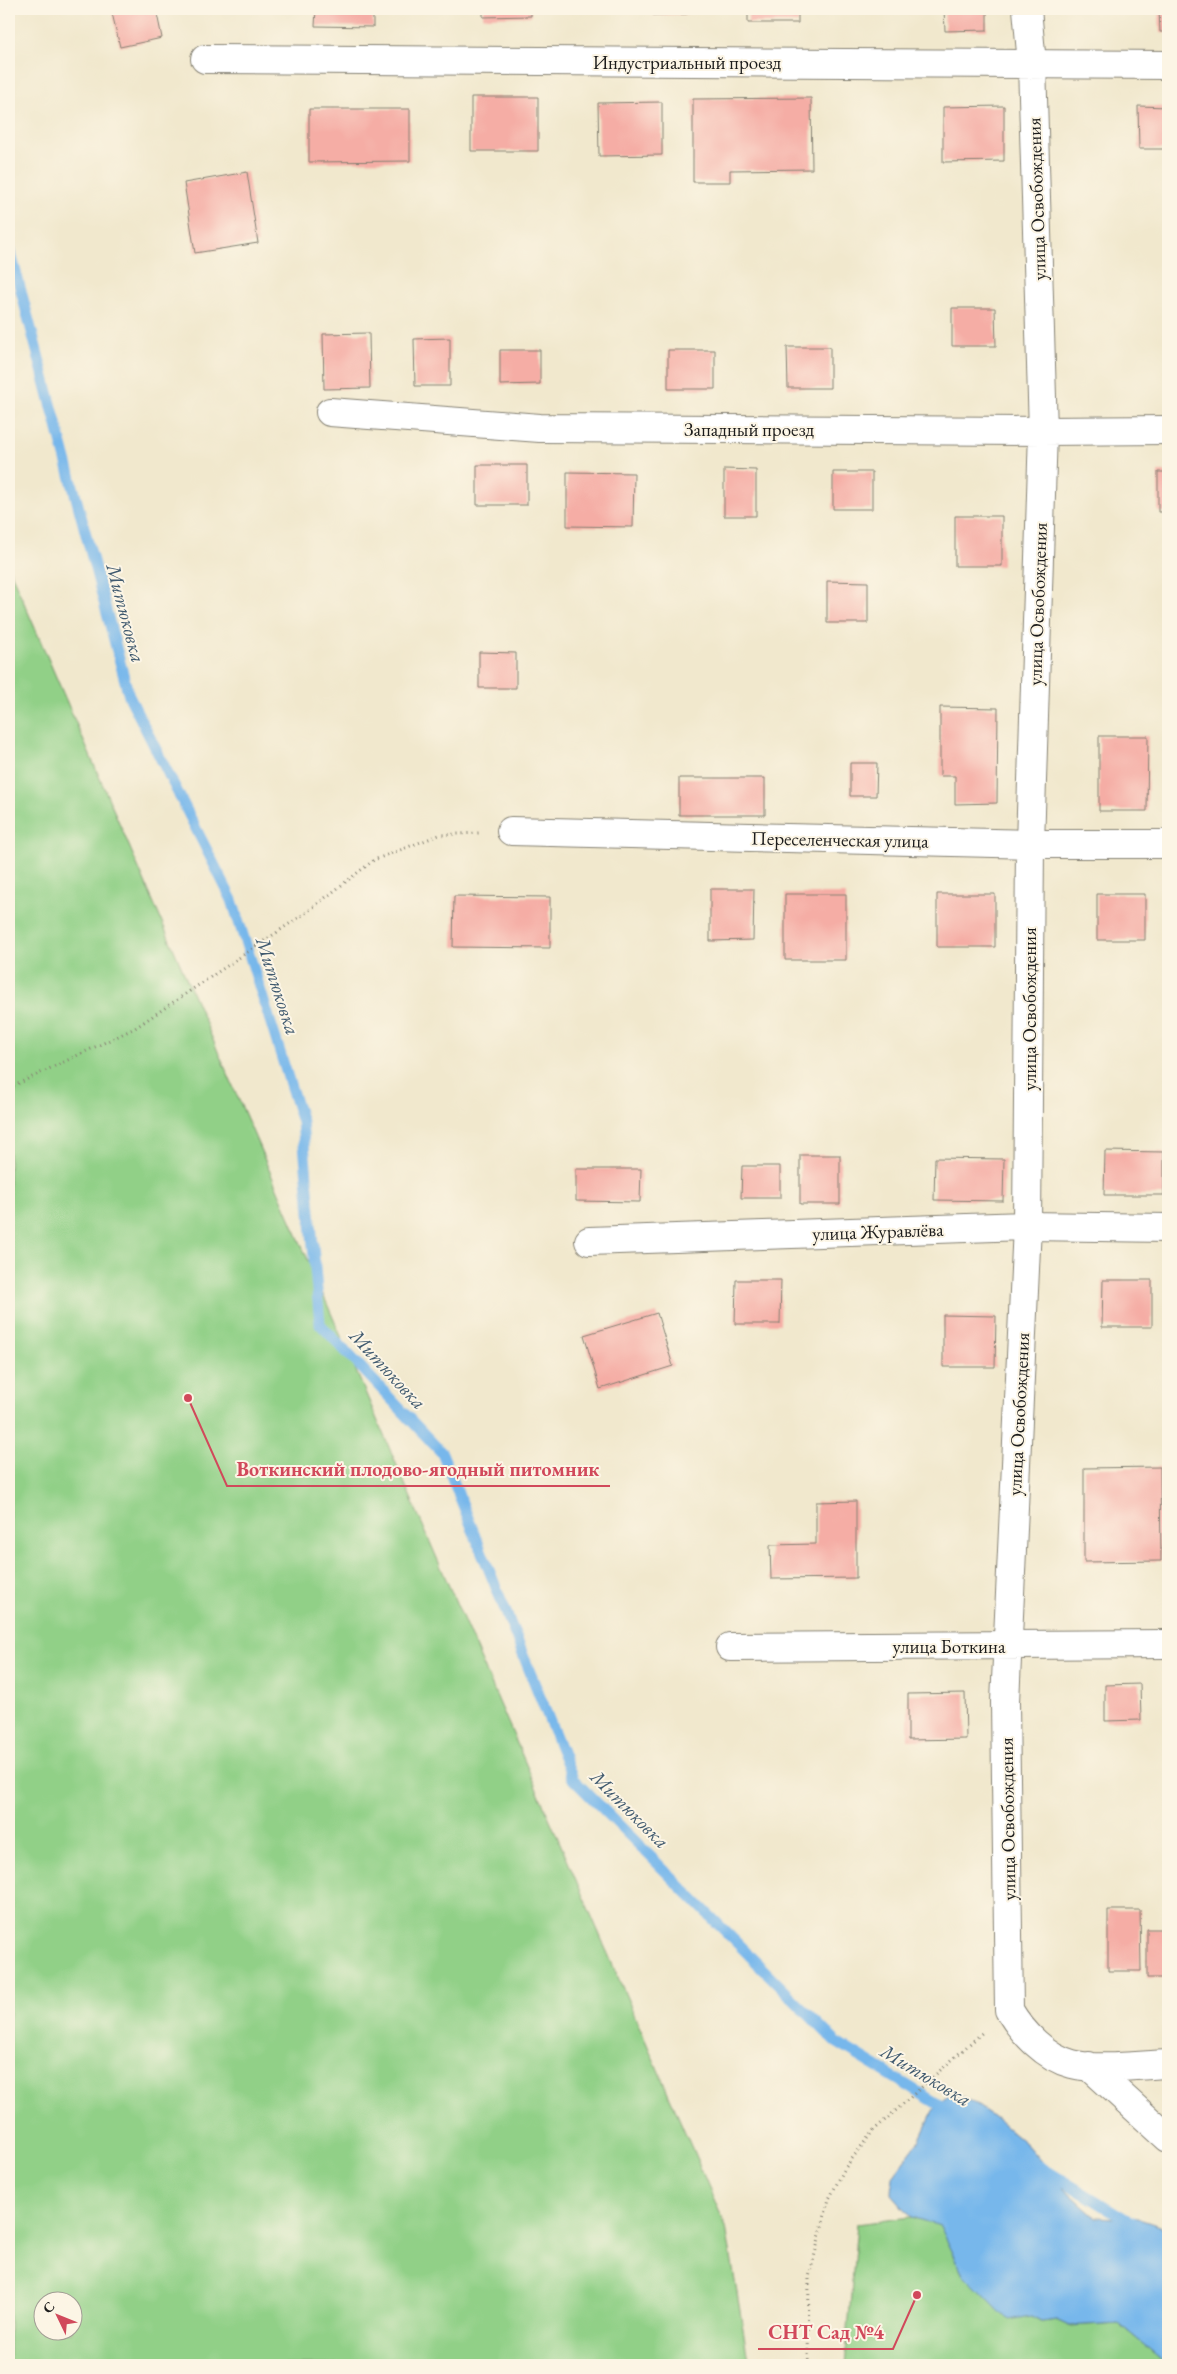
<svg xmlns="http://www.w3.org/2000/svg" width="1177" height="2374" viewBox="0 0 1177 2374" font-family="'EB Garamond',serif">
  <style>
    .green { fill: #91d087; stroke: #567652; fill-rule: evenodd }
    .water { fill: #77b7eb; stroke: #4a6a84 }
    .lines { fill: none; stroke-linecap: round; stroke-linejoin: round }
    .stream { stroke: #77b7eb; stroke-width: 11 }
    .building { fill: #f5ada5 }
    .minor-casing { stroke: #868274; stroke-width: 30 }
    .path { stroke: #868274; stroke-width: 3; stroke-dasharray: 1 4; stroke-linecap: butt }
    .minor { stroke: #fff; stroke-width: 28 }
    .labels { text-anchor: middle; stroke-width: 4; stroke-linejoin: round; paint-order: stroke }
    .street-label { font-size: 19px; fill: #1c1c1c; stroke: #fcf5e5 }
    .water-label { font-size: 20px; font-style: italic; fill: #405a6f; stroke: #fcf5e5 }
    .leader { fill: none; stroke: #d1495b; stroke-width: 2 }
    .callout-dot { fill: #d1495b; stroke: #fcf5e5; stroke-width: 2 }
    .callout-label { font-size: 20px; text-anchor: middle; font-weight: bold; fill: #d1495b; stroke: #fcf5e5; stroke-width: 4; stroke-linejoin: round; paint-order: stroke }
  </style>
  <rect width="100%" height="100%" fill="#fcf5e5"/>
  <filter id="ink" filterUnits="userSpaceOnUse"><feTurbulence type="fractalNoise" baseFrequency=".02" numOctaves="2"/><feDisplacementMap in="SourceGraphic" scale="10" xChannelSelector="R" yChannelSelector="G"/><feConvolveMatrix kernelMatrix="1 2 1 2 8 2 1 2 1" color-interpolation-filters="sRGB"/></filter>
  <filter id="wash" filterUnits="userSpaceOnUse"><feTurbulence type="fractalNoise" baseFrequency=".0096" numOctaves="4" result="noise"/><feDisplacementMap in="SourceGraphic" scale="20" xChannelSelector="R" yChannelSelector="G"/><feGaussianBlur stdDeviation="1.12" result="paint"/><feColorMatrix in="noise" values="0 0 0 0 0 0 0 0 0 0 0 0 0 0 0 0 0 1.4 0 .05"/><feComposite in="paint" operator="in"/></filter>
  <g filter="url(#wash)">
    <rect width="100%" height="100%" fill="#f1e8cd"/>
    <!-- green -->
    <path class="green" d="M9 568 726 2227 749 2365H9ZM42 2302H72V2332H42Z
      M911 2217 940 2225 963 2274 1031 2316 1043 2322 1056 2320 1069 2326 1118 2323 1168 2365H845L857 2224Z"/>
    <!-- water -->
    <path class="water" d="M947 2096H963L994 2117 1026 2144 1063 2187 1096 2217 1139 2219 1163 2227 1168 2233V2365L1118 2323 1069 2326 1056 2320 1043 2322 1031 2316 1008 2320 963 2274 940 2226 911 2217 892 2195 893 2176 919 2141 934 2109Z"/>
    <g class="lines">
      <!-- stream -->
      <path class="stream" d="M9 246 129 696 232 900 302 1122 320 1324 442 1453 573 1779 836 2042 951 2112
        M1039 2166 1137 2226"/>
    </g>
    <g id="blocks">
      <!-- building -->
      <path class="building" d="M130 9H156L162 38 120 47 112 13Z
        M316 9H373V27L315 26Z
        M483 9H531V16L483 17Z
        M652 9H687V14L653 15Z
        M748 9H798V23H748Z
        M944 9H987V30L945 31Z
        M1159 9H1168V32H1160Z
        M471 97H538V151H471Z
        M811 98 812 169 730 170V182H693V99Z
        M662 102V155L599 156 598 103Z
        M1004 106V161L943 162V107Z
        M1138 106 1168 107V149H1139Z
        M309 109H410V161L309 162Z
        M247 172 258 243 195 253 184 183Z
        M952 308H995L996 346H952Z
        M369 333 370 388 324 389 323 334Z
        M450 338V386H415L414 339Z
        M787 347H830V388H788Z
        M500 350H540V384L500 385Z
        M668 350H715V389H668Z
        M477 465H527V505H477Z
        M724 469 756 470V516H724Z
        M567 472 634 473 633 527 567 526Z
        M833 472H872V509H833Z
        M1158 472H1168V512H1158Z
        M955 516H1002V566H955Z
        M827 581 868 582V623H827Z
        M479 652 516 653V688H479Z
        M940 707 998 708 997 803 955 804V776H940Z
        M1099 736H1148L1147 811H1099Z
        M850 763H877L876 796H850Z
        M679 778H765V815H679Z
        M710 889H754L753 940 710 941Z
        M785 894H846V960H785Z
        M937 894H995V947H937Z
        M1097 894H1145V940H1097Z
        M454 896 550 897V948L453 947Z
        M1105 1151 1164 1152V1195H1104Z
        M800 1155H840V1204H800Z
        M935 1158 1004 1159 1003 1201 934 1200Z
        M742 1166H780V1198H741Z
        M576 1169H641L640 1202 576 1201Z
        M736 1280H781L780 1324H735Z
        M1103 1280H1152V1327H1102Z
        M657 1313 673 1366 600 1389 584 1335Z
        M943 1315 996 1316 995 1367H943Z
        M1160 1467 1161 1561 1084 1562V1468Z
        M856 1501V1578L771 1579 770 1545 816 1544V1502Z
        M1140 1684 1141 1720 1105 1721V1685Z
        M965 1693 966 1739 908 1740V1694Z
        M1108 1910H1140L1141 1971H1108Z
        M1147 1929H1168V1978H1147Z"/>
    </g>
  </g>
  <g filter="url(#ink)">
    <use href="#blocks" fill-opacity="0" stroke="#868274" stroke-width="1"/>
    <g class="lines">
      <!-- minor casing -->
      <g class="minor-casing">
        <path id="minor" d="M1027 9 1032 64 1043 431 1030 844 1027 1226 1005 1702 1009 2010C1022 2032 1045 2057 1072 2064 1100 2071 1139 2065 1168 2064
          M205 59 1168 65
          M330 412 540 428 1043 431 1168 430
          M511 831 1030 844H1168
          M589 1241 1027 1226 1168 1228
          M730 1647 1168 1644
          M1089 2066 1168 2138"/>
      </g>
      <!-- path -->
      <path class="path" d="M9 1088 135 1028 307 912 374 860 439 835 479 833
        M808 2365 809 2277 829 2199 845 2168 873 2131 984 2031"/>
      <!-- minor -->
      <use href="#minor" class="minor"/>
    </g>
  </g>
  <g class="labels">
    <!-- street labels -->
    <g class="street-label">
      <text x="687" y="69">Индустриальный проезд</text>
      <text transform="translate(1036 199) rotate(-92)" y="7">улица Освобождения</text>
      <text x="749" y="436">Западный проезд</text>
      <text transform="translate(1037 604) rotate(-88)" y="7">улица Освобождения</text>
      <text transform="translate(840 839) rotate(1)" y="7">Переселенческая улица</text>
      <text transform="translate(1029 1009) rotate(-90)" y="7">улица Освобождения</text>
      <text transform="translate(878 1231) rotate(-2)" y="7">улица Журавлёва</text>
      <text transform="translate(1018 1414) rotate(-87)" y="7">улица Освобождения</text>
      <text x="949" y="1653">улица Боткина</text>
      <text transform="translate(1007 1819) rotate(-91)" y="7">улица Освобождения</text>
    </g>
    <!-- water labels -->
    <g class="water-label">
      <text transform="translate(126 613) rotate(75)" y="7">Митюковка</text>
      <text transform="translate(278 986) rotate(72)" y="7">Митюковка</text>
      <text transform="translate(388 1369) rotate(47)" y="7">Митюковка</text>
      <text transform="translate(630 1809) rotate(45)" y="7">Митюковка</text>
      <text transform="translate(926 2075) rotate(31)" y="7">Митюковка</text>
    </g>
  </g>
  <!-- callouts -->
  <path class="leader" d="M188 1398L227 1486H610M917 2295L893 2349H758"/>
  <g class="callout-dot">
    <circle cx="188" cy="1398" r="5"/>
    <circle cx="917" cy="2295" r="5"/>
  </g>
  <g class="callout-label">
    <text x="418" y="1476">Воткинский плодово-ягодный питомник</text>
    <text x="826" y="2339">СНТ Сад №4</text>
  </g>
  <!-- margin -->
  <rect width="1177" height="2374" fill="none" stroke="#fcf5e5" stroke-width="30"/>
  <!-- north arrow -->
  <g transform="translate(58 2316) rotate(313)"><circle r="24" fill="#fcf5e5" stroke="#a29e95"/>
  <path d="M0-4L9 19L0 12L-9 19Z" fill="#d1495b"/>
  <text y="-8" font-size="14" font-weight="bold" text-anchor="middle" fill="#1c1c1c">С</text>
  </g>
</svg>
